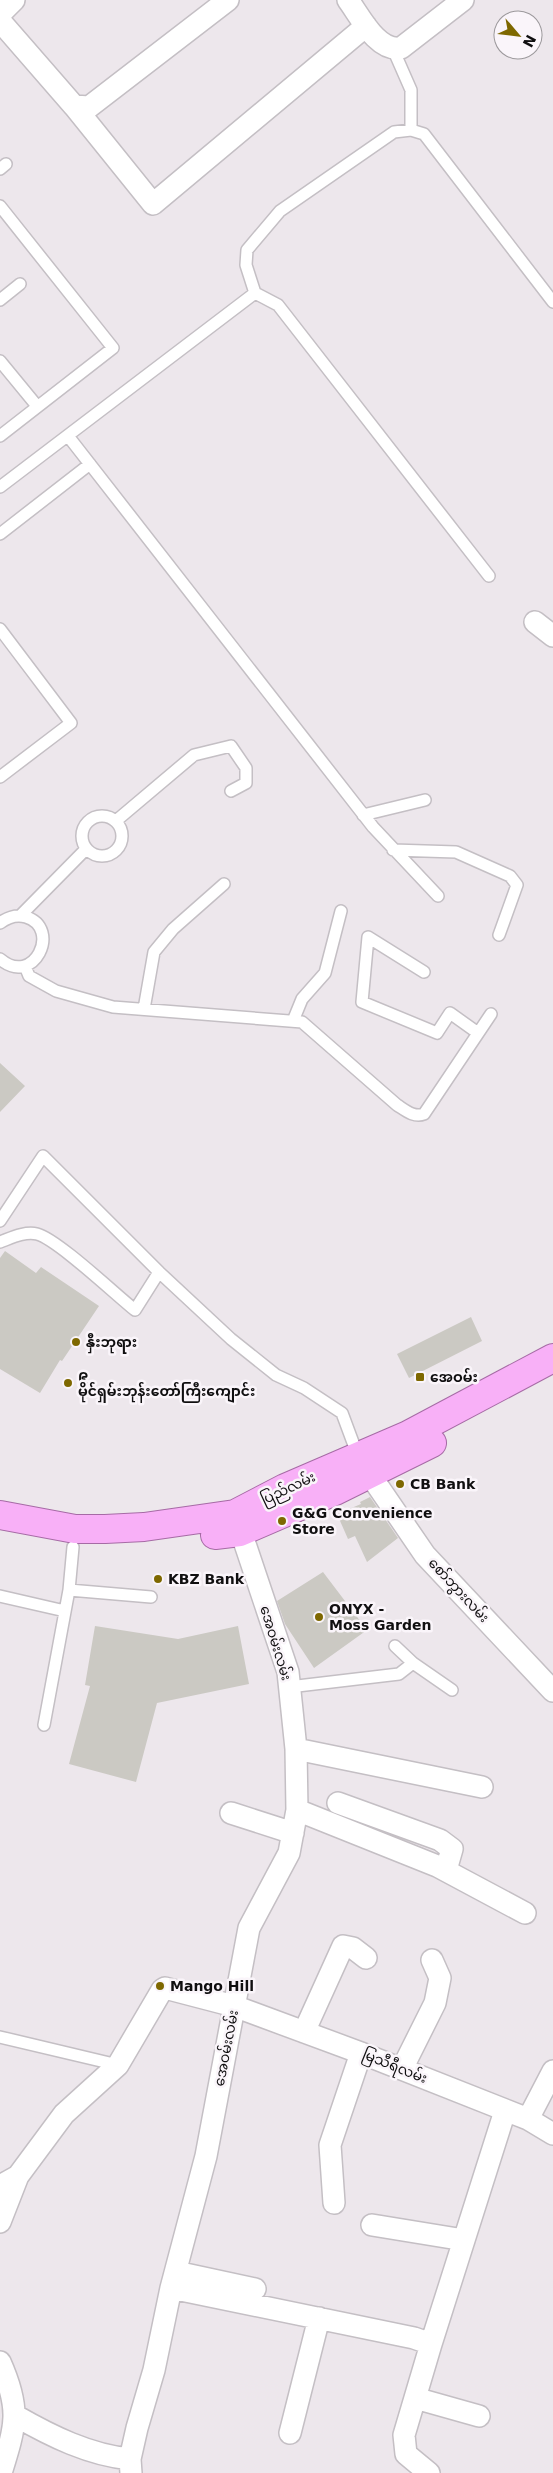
<svg xmlns="http://www.w3.org/2000/svg" width="553" height="2473" viewBox="0 0 553 2473" font-family="'DejaVu Sans','Noto Sans Myanmar',sans-serif">
  <style>
    .building { fill: #cbc9c3 }
    .lines { fill: none; stroke-linecap: round; stroke-linejoin: round }
    .service-casing { stroke: #c4bfc4; stroke-width: 14 }
    .minor-casing { stroke: #c4bfc4; stroke-width: 24 }
    .trunk-casing { stroke: #a66ba5; stroke-width: 30 }
    .service { stroke: #fff; stroke-width: 11 }
    .minor { stroke: #fff; stroke-width: 21 }
    .trunk { stroke: #f8b0f7; stroke-width: 28 }
    .poi-dot { fill: #7e6800; stroke: #faf5fa; stroke-width: 2 }
    .labels { text-anchor: middle; stroke-width: 5; stroke-linejoin: round; paint-order: stroke }
    .poi-label { font-size: 14px; font-weight: bold; fill: #100f10; stroke: #faf5fa; text-anchor: start }
    .street-label { font-size: 14px; fill: #100f10; stroke: #faf5fa }
  </style>
  <rect width="100%" height="100%" fill="#ede7ec"/>
  <!-- building -->
  <path class="building" d="M0 1063 25 1086 0 1112Z
    M5 1251 36 1273 41 1267 99 1306 62 1361 60 1360 40 1393 0 1369V1258Z
    M471 1317 482 1341 409 1378 397 1354Z
    M370 1497 398 1538 367 1562 355 1536 348 1539 337 1514 361 1504 360 1502Z
    M323 1572 367 1630 314 1668 285 1624 277 1601Z
    M95 1626 178 1639 238 1626 249 1684 157 1703 136 1782 69 1764 90 1686 85 1685Z"/>
  <g class="lines">
    <!-- service casing -->
    <g class="service-casing">
      <path id="service" d="M393 49 411 90V130
        M0 169 6 164
        M0 206 113 348 0 436
        M0 300 20 284
        M0 361 37 406
        M68 436 373 827 438 896
        M0 487 255 293
        M0 534 90 464
        M489 576 278 305 255 293 246 265 247 250 280 211 394 132 411 130 424 134 553 302
        M0 629 71 723 0 777
        M363 815 425 800
        M82 836a20 20 0 1 1 40 0a20 20 0 1 1-40 0Z
        M117 820 194 755 231 746 246 768V783L231 791
        M393 850 456 852 510 876 517 885 499 935
        M20 916 86 849
        M0 923C8 917 16 914 26 917 62 928 34 988 0 959
        M25 966 29 976 56 991 113 1007 302 1022 397 1105C405 1110 414 1118 424 1114L491 1014
        M424 972 368 937 362 1002 437 1033 450 1013 478 1033
        M144 1009 154 952 173 929 224 884
        M293 1021 302 999 325 973 341 911
        M0 1221 43 1156 159 1272
        M0 1242C11 1238 25 1231 37 1234 57 1239 116 1295 135 1310L159 1272 231 1339 276 1375 304 1388 342 1413 358 1456
        M69 1590 151 1597
        M0 1596 65 1611
        M395 1646 413 1663 452 1690
        M289 1687 399 1674 413 1663
        M44 1725 69 1590 73 1547
        M0 2037 118 2065"/>
    </g>
    <!-- minor casing -->
    <g class="minor-casing">
      <path id="minor" d="M348 0C360 16 377 52 401 48L463 0
        M0 14 14 0
        M0 21 74 106 89 107 228 0
        M74 106 153 204 366 26
        M535 622 553 636
        M362 1463 425 1555 553 1691
        M296 1749 482 1787
        M338 1803 440 1840 452 1849 446 1870
        M297 1810 437 1866 525 1913
        M231 1813 293 1833
        M304 2032 343 1946 353 1948 366 1958
        M402 2069 435 2003 440 1978 432 1960
        M528 2119 553 2071
        M0 2186 18 2176 64 2114 118 2065 162 1990 165 1988 234 2006 361 2053 528 2119 553 2134
        M334 2203 330 2145 361 2053
        M0 2222 18 2176
        M372 2225 464 2240
        M176 2272 255 2289
        M171 2288 414 2338 431 2344 404 2435 406 2454 429 2473
        M431 2344 505 2111
        M0 2362C21 2409 16 2425 1 2473
        M415 2398 479 2416
        M16 2416C51 2436 89 2455 130 2459
        M290 2433 319 2318
        M131 2473 130 2459 137 2428 154 2370 171 2288 206 2156 249 1928 289 1853 297 1810 296 1749 288 1672 236 1517"/>
    </g>
    <!-- trunk casing -->
    <g class="trunk-casing">
      <path id="trunk" d="M0 1515 75 1529H105L144 1527 235 1514 285 1488 408 1435 553 1358
        M215 1535 240 1532 335 1491 432 1443"/>
    </g>
    <!-- service -->
    <use href="#service" class="service"/>
    <!-- minor -->
    <use href="#minor" class="minor"/>
    <!-- trunk -->
    <use href="#trunk" class="trunk"/>
  </g>
  <!-- markers -->
  <g class="poi-dot">
    <circle cx="76" cy="1342" r="5"/>
    <rect x="415" y="1372" width="10" height="10" rx="2.5"/>
    <circle cx="68" cy="1383" r="5"/>
    <circle cx="400" cy="1484" r="5"/>
    <circle cx="282" cy="1521" r="5"/>
    <circle cx="158" cy="1579" r="5"/>
    <circle cx="319" cy="1617" r="5"/>
    <circle cx="160" cy="1986" r="5"/>
  </g>
  <g class="labels">
    <!-- poi labels -->
    <g class="poi-label">
      <text x="86" y="1347">နှီးဘုရား</text>
      <text x="78" y="1380">၉<tspan x="78" dy="16">မိုင်ရှမ်းဘုန်းတော်ကြီးကျောင်း</tspan></text>
      <text x="430" y="1382">အေဝမ်း</text>
      <text x="410" y="1489">CB Bank</text>
      <text x="292" y="1518">G&amp;G Convenience<tspan x="292" dy="16">Store</tspan></text>
      <text x="168" y="1584">KBZ Bank</text>
      <text x="329" y="1614">ONYX -<tspan x="329" dy="16">Moss Garden</tspan></text>
      <text x="170" y="1991">Mango Hill</text>
    </g>
    <!-- street labels -->
    <g class="street-label">
      <text transform="translate(288 1488) rotate(-25)" y="5">ပြည်လမ်း</text>
      <text transform="translate(459 1590) rotate(47)" y="5">စော်ဘွားလမ်း</text>
      <text transform="translate(276 1643) rotate(73)" y="5">အေဝမ်းလမ်း</text>
      <text transform="translate(226 2048) rotate(-79)" y="5">အေဝမ်းလမ်း</text>
      <text transform="translate(395 2066) rotate(22)" y="5">မြသီရီလမ်း</text>
    </g>
  </g>
  <!-- north arrow -->
  <g transform="translate(518 35) rotate(118)"><circle r="24" fill="#faf5fa" stroke="#9c999c"/>
  <path d="M0-4L9 19L0 12L-9 19Z" fill="#7e6800"/>
  <text y="-8" font-size="14" font-weight="bold" text-anchor="middle" fill="#100f10">N</text>
  </g>
</svg>
